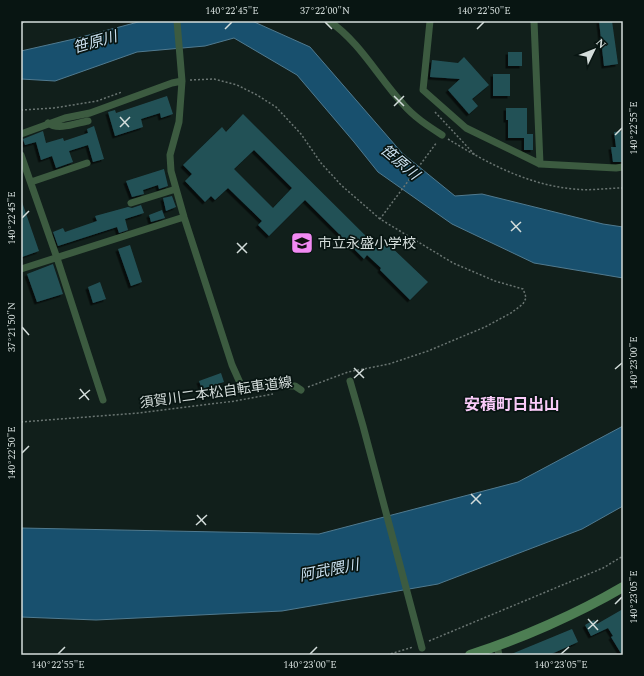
<svg xmlns="http://www.w3.org/2000/svg" width="644" height="676" viewBox="0 0 644 676" font-family="Spectral,'Noto Sans JP',serif">
  <style>
    .water { fill: #18506e; stroke: #507a8f }
    .building { fill: #245157; fill-rule: evenodd; filter: url(#shadow) }
    .lines { fill: none; stroke-linecap: round; stroke-linejoin: round }
    .path { stroke: #6a7572; stroke-width: 1.5; stroke-dasharray: 2 2; stroke-linecap: butt }
    .street { stroke: #3c5b40; stroke-width: 7 }
    .secondary { stroke: #4d7e53; stroke-width: 10 }
    .rail-casing { stroke: #b3bdba; stroke-width: 4.5 }
    .rail { stroke: #081512; stroke-width: 3; stroke-dasharray: 9; stroke-linecap: butt }
    .ticks { fill: none; stroke: #d4dddb; stroke-width: 1.5 }
    .labels { text-anchor: middle; stroke-width: 3.5; stroke-linejoin: round; paint-order: stroke }
    .poi-label { font-size: 14px; fill: #d4dddb; stroke: #081512; text-anchor: start }
    .street-label { font-size: 14px; fill: #d4dddb; stroke: #081512 }
    .water-label { font-size: 15px; font-style: italic; fill: #c9dfee; stroke: #081512 }
    .quarter-label { font-size: 16px; font-weight: bold; fill: #facbf9; stroke: #081512 }
    .neatline { fill: none; stroke: #d4dddb; stroke-width: 1.5 }
    .ticks-label { font-size: 10px; text-anchor: middle; fill: #d4dddb }
  </style>
  <defs>
    <filter id="shadow"><feDropShadow dx="-2.5" dy="2.5" stdDeviation="0" flood-color="#0009"/></filter>
  </defs>
  <rect width="100%" height="100%" fill="#111f1b"/>
  <!-- water -->
  <path class="water" d="M142 21H252L310 47 402 153 455 196 482 194 603 224 623 227V278L534 263 452 224 378 172 354 142 297 75 234 38 205 46 137 52 55 81 21 79V51L74 39Z
    M623 426V506L582 529 438 584 282 611 96 620 21 617V528L319 534 518 482Z"/>
  <!-- building -->
  <path class="building" d="M599 21H612L618 64 604 66Z
    M508 52H522V66H508Z
    M464 57 489 85 472 99 478 106 469 114 448 90 460 79 430 77 432 60 458 63Z
    M493 74H510V96H493Z
    M167 96 173 114 161 118 160 113 141 119 143 127 115 136 108 112 115 110 116 113Z
    M506 108H527V134H533V150H524V138H508V120H506Z
    M243 114 380 250 387 243 428 282 410 300 380 270 381 268 367 255 364 259 305 200 269 236 258 225 262 221 228 188 215 200 211 196 205 202 185 181 192 174 183 165 222 127 226 132ZM254 150 292 188 273 208 234 169Z
    M94 126 104 159 93 162 88 145 69 151 73 162 56 168 52 156 41 160 36 142 25 145 23 139 43 131 46 143 63 138 64 141 88 133 87 129Z
    M623 131V162H613L611 147H616L614 132Z
    M164 169 168 186 159 189 158 185 143 190 144 194 132 197 126 181Z
    M172 196 176 207 166 211 163 198Z
    M21 202H22L39 251 22 257 21 253Z
    M141 205 144 213 125 219 128 230 119 233 117 227 58 246 53 232 63 228 65 232 97 221 95 216 128 207 132 208Z
    M162 210 165 218 151 222 149 215Z
    M130 245 142 282 131 286 118 249Z
    M53 264 63 294 37 302 27 274Z
    M100 282 106 299 93 303 88 287Z
    M221 373 224 382 202 389 199 381Z
    M623 609V655H622L611 637 613 636 608 628 591 636 585 625 594 620 597 624Z
    M572 629 578 642 556 652 549 655H509Z"/>
  <g class="lines">
    <!-- path -->
    <path class="path" d="M190 80 214 79 237 85 257 95 276 107 301 134 321 163 341 185 380 219
      M21 110 54 108 97 101 122 92
      M435 112 475 155
      M448 139C487 163 528 185 574 189 590 191 607 188 623 188
      M308 387 348 372 389 364 428 351 485 327 511 313 523 304 526 298 525 294 523 289 495 281 453 263 380 219 437 142
      M21 422 139 413 235 401 273 394
      M429 641 603 568 623 556
      M387 655 413 647"/>
    <!-- street -->
    <path class="street" d="M177 21 182 81 179 122 170 155 171 171 184 217 232 365 241 385 295 386 301 390
      M329 21C360 42 378 77 403 104 414 117 428 126 442 135
      M430 21 423 90 466 128 540 164 616 168 623 167
      M534 21 540 164
      M48 123C58 131 77 123 88 121
      M21 134 65 118 90 113 172 83 182 81
      M21 155 57 258 103 400
      M31 182 87 163
      M131 203 176 189
      M21 269 184 217
      M350 381 363 426 422 648
      M497 646 499 655"/>
    <!-- secondary -->
    <path class="secondary" d="M470 655C520 639 577 614 623 587"/>
    <!-- rail casing -->
    <g class="rail-casing">
      <path id="rail" d="M21 22 22 21"/>
    </g>
    <!-- rail -->
    <use href="#rail" class="rail"/>
  </g>
  <!-- ticks -->
  <path class="ticks" d="M325 22 332 29M225 29 232 22M477 29 484 22M394 96 404 106M394 106 404 96M120 117 129 127M120 127 130 117M615 135 622 128M22 218 29 211M511 221 521 232M511 231 521 222M237 243 247 253M237 253 247 243M22 327 29 335M354 368 364 378M615 369 622 363M354 378 364 369M80 389 89 400M79 399 90 390M22 453 29 446M471 494 481 504M471 504 481 494M197 515 206 525M196 525 207 515M615 604 622 597M588 619 598 630M588 629 598 620M58 654 65 647M310 654 317 647M561 654 569 647"/>
  <!-- icons -->
  <defs>
    <g id="school-square" transform="scale(1.15)"><rect x="-9" y="-9" width="18" height="18" rx="4" fill="#f28af3" stroke="#081512"/><path d="M0-5L7-2L0 1L-7-2ZM-4 1L0 2.5L4 1V4Q0 6-4 4Z" fill="#111"/></g>
  </defs>
  <g fill-rule="evenodd">
    <use href="#school-square" x="302" y="243"/>
  </g>
  <g class="labels">
    <!-- poi labels -->
    <g class="poi-label">
      <text x="318" y="248">市立永盛小学校</text>
    </g>
    <!-- street labels -->
    <g class="street-label">
      <text transform="translate(216 392) rotate(-8)" y="5">須賀川二本松自転車道線</text>
    </g>
    <!-- water labels -->
    <g class="water-label">
      <text transform="translate(95 42) rotate(-16)" y="5">笹原川</text>
      <text transform="translate(400 162) rotate(40)" y="5">笹原川</text>
      <text transform="translate(329 570) rotate(-11)" y="5">阿武隈川</text>
    </g>
    <!-- quarter labels -->
    <g class="quarter-label">
      <text x="512" y="410">安積町日出山</text>
    </g>
  </g>
  <!-- border -->
  <rect width="644" height="676" fill="none" stroke="#081512" stroke-width="44"/>
  <!-- north arrow -->
  <g transform="translate(594 50) rotate(47)" stroke="#081512" stroke-width="3" paint-order="stroke">
  <path d="M0-3L7 15L0 10L-7 15Z" fill="#d4dddb"/>
  <text y="-6" font-size="11" font-weight="bold" text-anchor="middle" fill="#d4dddb">N</text>
  </g>
  <rect x="22" y="22" width="600" height="632" class="neatline"/>
  <g class="ticks-label">
    <text x="232" y="14">140°22'45"E</text>
    <text x="325" y="14">37°22'00"N</text>
    <text x="484" y="14">140°22'50"E</text>
    <text transform="translate(633 128) rotate(-90)" y="4">140°22'55"E</text>
    <text transform="translate(11 218) rotate(-90)" y="4">140°22'45"E</text>
    <text transform="translate(11 327) rotate(-90)" y="4">37°21'50"N</text>
    <text transform="translate(633 363) rotate(-90)" y="4">140°23'00"E</text>
    <text transform="translate(11 453) rotate(-90)" y="4">140°22'50"E</text>
    <text transform="translate(633 597) rotate(-90)" y="4">140°23'05"E</text>
    <text x="58" y="668">140°22'55"E</text>
    <text x="310" y="668">140°23'00"E</text>
    <text x="561" y="668">140°23'05"E</text>
  </g>
</svg>
